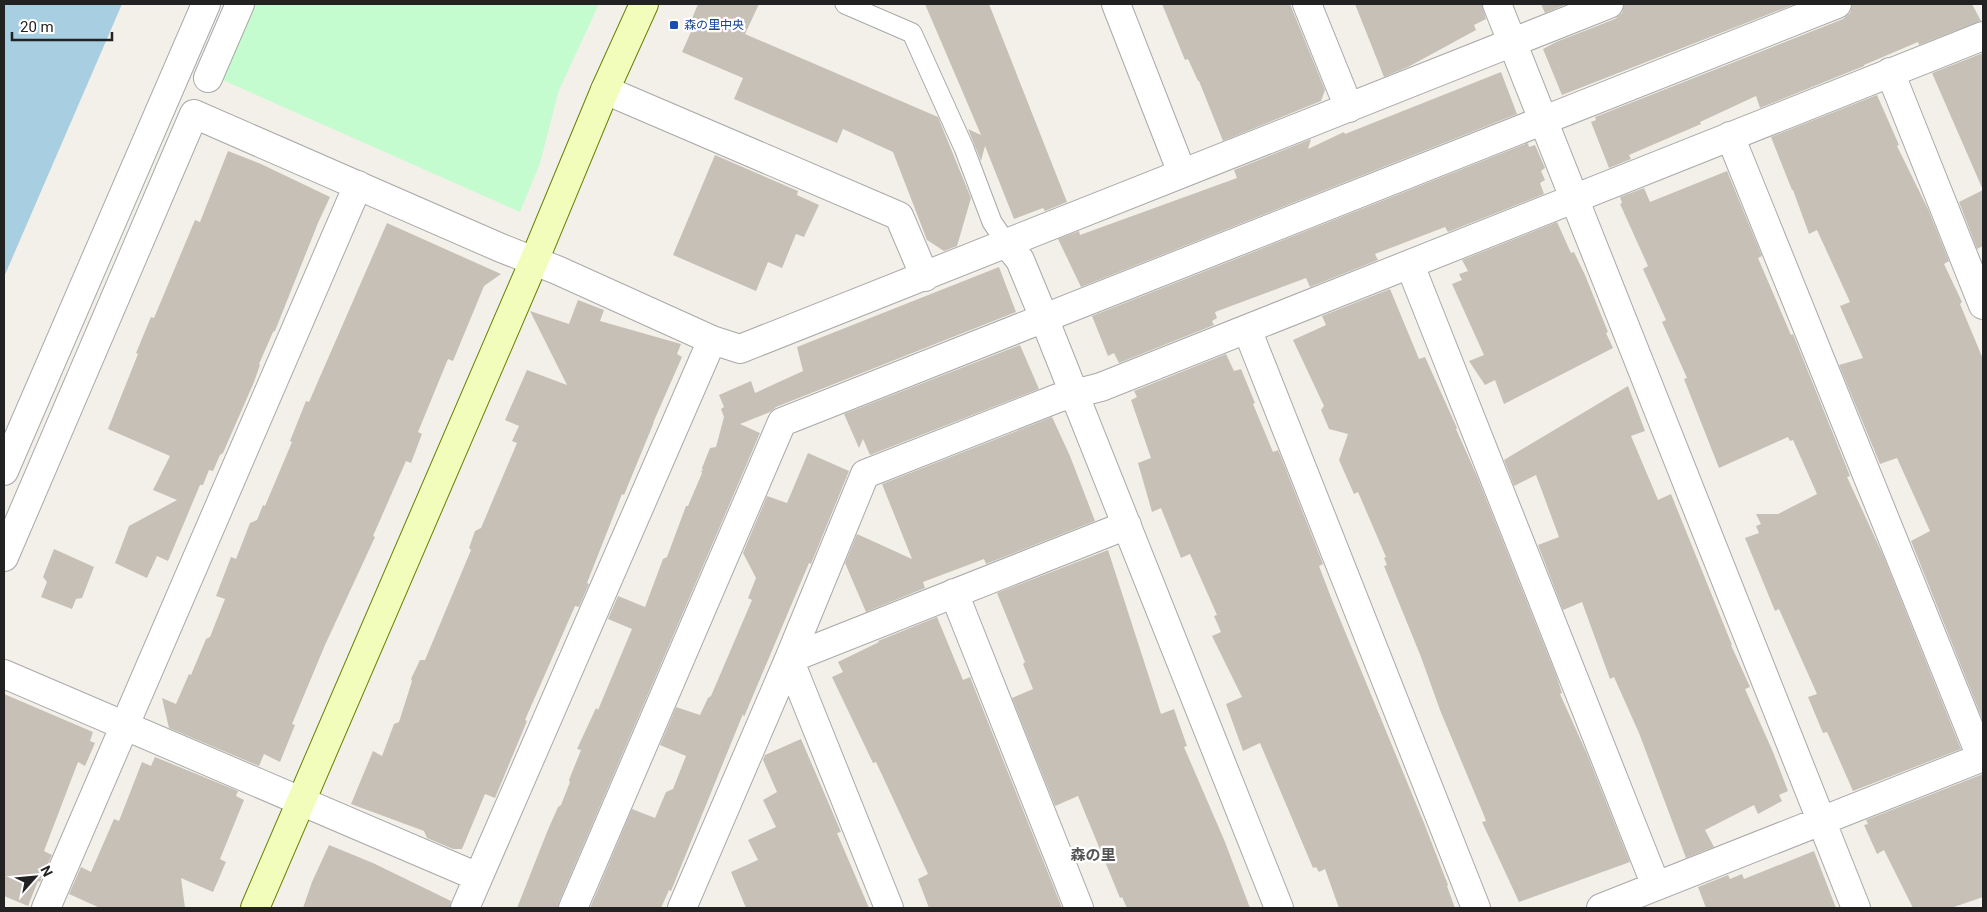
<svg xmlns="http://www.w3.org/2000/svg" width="1987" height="912" viewBox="0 0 1987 912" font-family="Roboto,'Noto Sans JP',sans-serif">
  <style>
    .park { fill: #c5fccf }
    .water { fill: #a7cee1 }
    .building { fill: #c7c0b7 }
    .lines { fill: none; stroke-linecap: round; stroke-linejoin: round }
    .lane-casing { stroke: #a9a9a9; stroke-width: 21 }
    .street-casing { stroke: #a9a9a9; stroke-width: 30 }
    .secondary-casing { stroke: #668100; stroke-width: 30 }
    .lane { stroke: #fff; stroke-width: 19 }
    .street { stroke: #fff; stroke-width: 28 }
    .secondary { stroke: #f3fdbb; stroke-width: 28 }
    .transit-dot { fill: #1a4fb4; stroke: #fff; stroke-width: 2 }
    .labels { text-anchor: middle; stroke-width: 4.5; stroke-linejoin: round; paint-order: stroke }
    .transit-label { font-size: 12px; fill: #164399; stroke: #fff; text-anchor: start }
    .quarter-label { font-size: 15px; font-weight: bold; fill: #555; stroke: #fff }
  </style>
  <rect width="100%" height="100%" fill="#f2f0e8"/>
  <!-- park -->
  <path class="park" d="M251 4H599L559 90 540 163 520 212 218 78Z"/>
  <!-- water -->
  <path class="water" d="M4 4H122L4 277Z"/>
  <!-- building -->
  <path class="building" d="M698 4H759L745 34 938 117 971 198 957 246 944 251 927 240 893 152 843 129 837 143 734 99 743 78 682 52 694 25 691 21Z
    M925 4H989L1067 202 1045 211 1043 208 1014 219 985 146 981 161 968 129 981 135Z
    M1162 4H1290L1325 90 1321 101 1223 141 1199 81H1198L1188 59 1185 60Z
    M1355 4H1482L1486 19 1474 25 1476 30 1408 67 1384 77Z
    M1541 4H1567L1545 13Z
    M1624 4H1795L1562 95 1543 49 1556 42 1615 19 1622 13Z
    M1852 4H1972L1981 21 1919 45 1918 42 1864 65V66L1760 108 1756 96 1700 122 1701 124 1629 155 1631 159 1609 168 1591 122 1596 120 1595 117 1843 19 1850 13Z
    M1983 53V246L1977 249 1959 202 1983 190 1932 73Z
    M1501 72 1517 114 1081 287 1058 239 1079 231 1080 235 1237 178 1234 170 1311 139 1308 149 1344 132 1345 134Z
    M1877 95 1899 145 1897 146 1928 209 1949 261 1944 264 1962 302 1960 304 1983 359V721L1911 541 1930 531 1897 458 1880 464 1839 365 1863 358 1840 306 1850 302 1817 230 1809 234 1793 190H1792L1771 137Z
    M1528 143 1529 147 1535 145 1545 168 1541 171 1545 180 1540 183 1544 194 1448 232 1445 227 1375 254 1378 260 1310 287 1306 278 1215 312 1217 318 1212 321 1214 325 1119 363 1114 353 1108 356 1092 316Z
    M228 151 261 164 330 197 318 223 275 331 273 332 259 364 260 365 254 382 223 453 220 455 213 471 209 470 203 485H200L168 561 157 556 147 578 115 563 129 526 177 500 153 490 170 456 108 429 138 354 136 353 151 317 154 318 195 220 200 222Z
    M715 155 798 191 797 195 819 205 804 237 796 234 782 268 768 262 756 291 673 255Z
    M1727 171 1762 256 1758 258 1791 335 1793 334 1850 476 1847 477 1883 555 1961 749 1853 791 1827 732 1823 733 1808 697 1817 694 1779 609 1775 611 1745 538 1759 533 1756 526 1761 524 1756 514H1778L1817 494 1793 440 1790 441 1788 437 1719 468 1684 379 1687 378 1662 322 1666 320 1643 269 1648 266 1620 204 1622 203 1620 197 1644 188 1650 202Z
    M1557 222 1571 253 1574 252 1585 275 1608 332 1606 333 1613 348 1504 404 1495 380 1485 385 1469 361 1484 355 1452 284 1462 280 1459 274 1468 271 1462 260Z
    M387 223 501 274 484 286 453 361 448 359 418 432 422 434 411 463 406 461 373 536 375 537 325 645 292 724 295 725 280 762 264 754 259 766 169 728 162 698 176 704 189 674 191 675 206 639 210 637 225 599 216 596 231 557 236 559 250 523 257 520 263 505 265 506 292 442 290 441 306 401 309 402Z
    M999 267 1016 312 776 407 770 412 740 424 760 433 559 902 558 908H517L547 832 558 807 561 805 570 782 569 780 581 750 577 749 596 708 598 710 632 629 608 619 618 596 645 607 663 559 667 557 686 506H688L702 473 701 470 703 471 702 468 710 448 716 447 724 417 721 409 724 407 719 395 751 381 755 393 803 371 797 347Z
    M1390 289 1419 359 1425 357 1457 428 1456 429 1477 476 1556 675 1562 693 1560 694 1587 754 1630 862 1519 902 1482 822 1486 821 1483 813 1440 710 1421 657 1384 566 1387 565 1384 558 1386 557 1358 492 1354 494 1339 460 1348 434 1329 429 1321 410 1324 406 1293 340 1326 325 1322 316Z
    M578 300 604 310 600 321 681 344 677 354 682 357 653 423 654 422 624 495 622 494 587 583 589 584 579 607 575 606 525 720 527 721 495 798 485 794 462 849H453L427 838 424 831 351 804 373 751 382 756 394 724 399 722 412 681 411 679 420 660H425L471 550 469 548 475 531 481 528 517 443 512 441 519 426 505 420 527 370 567 385 530 311 569 324Z
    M1020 345 1039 389 870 455 863 439 859 448 844 414Z
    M1226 354 1234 371 1241 369 1255 403 1253 404 1273 452 1278 450 1281 457 1323 564 1319 566 1332 600 1424 823 1448 885 1447 886 1455 908H1339L1325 869 1319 872 1316 867 1313 868 1260 743 1243 751 1226 704 1242 697 1212 636 1221 632 1214 616 1217 615 1190 554 1181 558 1161 508 1152 512 1138 463 1151 458 1131 400 1137 397 1134 391Z
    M1628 386 1645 431 1631 436 1658 500 1671 494 1732 645H1731L1750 687 1745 689 1773 752 1788 791 1779 795 1782 801 1758 814 1754 805 1705 830 1714 847 1686 858 1639 733 1614 677 1610 679 1582 602 1563 610 1538 545 1559 537 1536 475 1514 486 1504 460Z
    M1052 417 1070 456 1095 521 986 564 984 559 923 582 925 588 866 612 845 563 857 534 912 559 882 484Z
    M808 453 849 471 811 564 809 563 744 717 743 714 671 891 669 890 661 908H590L632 809 655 818 666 792 673 789 686 756 660 745 676 707 700 715 708 698 711 696 752 600 748 598 756 578 743 553 767 496 787 503Z
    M54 549 94 567 82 598 76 599 72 609 41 597 47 582 43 577Z
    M1108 550 1161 714 1174 709 1187 746 1184 747 1225 842 1250 908H1127L1122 897 1120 898 1078 796 1055 806 1012 698 1033 689 1023 664 1025 662 997 593Z
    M937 617 963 680 970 677 1062 908H929L918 879 928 874 876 762 873 763 832 677 843 672 838 662 879 642 878 641Z
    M4 694 93 732 90 741 95 743 85 766 78 762 44 851 52 855 40 882 38 881 28 906 4 896Z
    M801 739 841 832 837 833 869 908H746L731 872 758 860 748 840 776 827 763 800 777 792 763 760 765 755Z
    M155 757 238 791 236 796 244 800 220 859 226 862 213 892 181 878 185 908H100L69 894 81 867 91 872 114 819 119 821 142 762 151 766Z
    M1983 774V897L1951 908H1913L1884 850 1877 854 1864 825 1868 824 1866 820Z
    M329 845 373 863 451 901 450 908H303L312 882Z
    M1814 851 1836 908H1706L1698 887 1728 875 1730 879 1742 874 1744 879Z"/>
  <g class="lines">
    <!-- lane casing -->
    <g class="lane-casing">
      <path id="lane" d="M845 4 912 33 964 148 992 222 1007 244"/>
    </g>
    <!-- street casing -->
    <g class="street-casing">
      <path id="street" d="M1116 4 1182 173
        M1307 4 1349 108
        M1497 4 1856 908
        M1890 72 1983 305
        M208 78 240 4
        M605 90 899 216 925 277
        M1730 136 1981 757
        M1007 244 1020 260 1044 318 1279 908
        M1410 265 1656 886
        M1247 329 1476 908
        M4 471 206 4
        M4 557 194 114 501 248 557 270 712 340 740 349 1609 4
        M954 593 1079 908
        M4 674 478 877
        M46 908 358 185
        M465 908 712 340
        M573 908 782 422 1837 4
        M682 908 789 659 1127 525
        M889 908 789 659 865 474 1058 398 1101 387 1983 36
        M1601 908 1983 757"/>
    </g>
    <!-- secondary casing -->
    <g class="secondary-casing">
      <path id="secondary" d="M255 908 534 261 605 90 644 4"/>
    </g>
    <!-- lane -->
    <use href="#lane" class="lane"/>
    <!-- street -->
    <use href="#street" class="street"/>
    <!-- secondary -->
    <use href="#secondary" class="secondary"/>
  </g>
  <!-- markers -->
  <rect class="transit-dot" x="669" y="20" width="10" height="10" rx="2.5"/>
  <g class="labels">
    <!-- transit labels -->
    <g class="transit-label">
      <text x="684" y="29">森の里中央</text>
    </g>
    <!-- quarter labels -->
    <g class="quarter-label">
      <text x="1093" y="860">森の里</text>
    </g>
  </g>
  <!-- border -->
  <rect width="1987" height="912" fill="none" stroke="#222222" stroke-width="10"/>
  <!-- north arrow -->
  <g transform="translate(35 877) rotate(63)" stroke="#ffffff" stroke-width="4" paint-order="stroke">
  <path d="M0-4L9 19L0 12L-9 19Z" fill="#222222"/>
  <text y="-8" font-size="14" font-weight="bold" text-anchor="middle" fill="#222222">N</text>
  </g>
  <!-- scale -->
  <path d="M12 32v8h100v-8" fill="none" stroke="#222222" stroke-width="2.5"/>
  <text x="20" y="32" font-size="15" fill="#222222" stroke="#ffffff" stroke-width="4" paint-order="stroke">20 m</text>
</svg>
